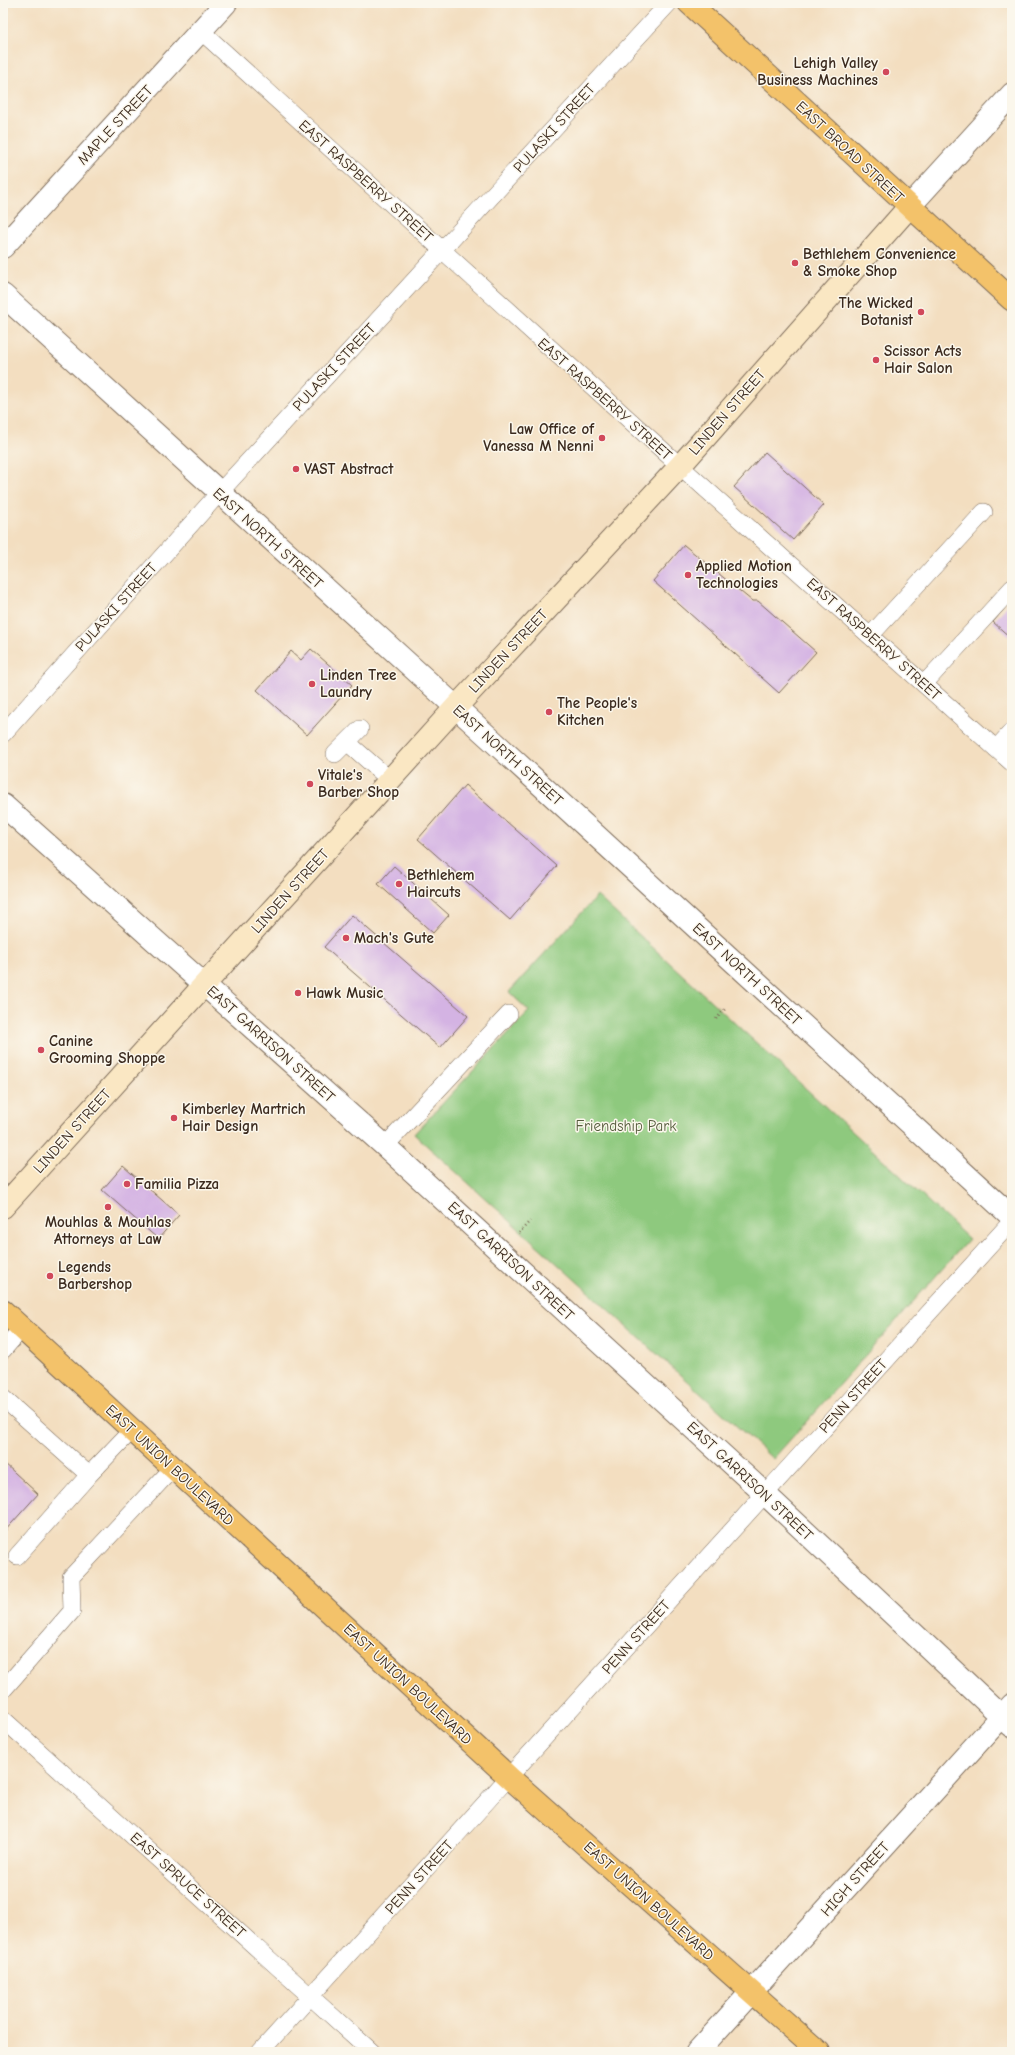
<svg xmlns="http://www.w3.org/2000/svg" width="1015" height="2055" viewBox="0 0 1015 2055" font-family="'Comic Neue',sans-serif">
  <style>
    .green { fill: #8ec97e; stroke: #647a4e }
    .building { fill: #d4b3e3 }
    .lines { fill: none; stroke-linecap: round; stroke-linejoin: round }
    .service-casing { stroke: #7b6957; stroke-width: 18 }
    .minor-casing { stroke: #7b6957; stroke-width: 24 }
    .tertiary-casing { stroke: #7b6957; stroke-width: 24 }
    .secondary-casing { stroke: #7b6957; stroke-width: 24 }
    .primary-casing { stroke: #7b6957; stroke-width: 24 }
    .path { stroke: #7b6957; stroke-width: 2.5; stroke-dasharray: 1 3; stroke-linecap: butt }
    .service { stroke: #fff; stroke-width: 17 }
    .minor { stroke: #fff; stroke-width: 22 }
    .tertiary { stroke: #fff; stroke-width: 22 }
    .secondary { stroke: #fae7c3; stroke-width: 22 }
    .primary { stroke: #f3c26a; stroke-width: 22 }
    .poi-dot { fill: #d1495b; stroke: #fbf7ec; stroke-width: 1.5 }
    .labels { text-anchor: middle; stroke-width: 3; stroke-linejoin: round; paint-order: stroke }
    .poi-label { font-size: 15px; font-weight: bold; fill: #3b2a1e; stroke: #fbf7ec; text-anchor: start }
    .street-label { font-size: 15px; fill: #3b2a1e; stroke: #fbf7ec }
    .park-label { font-size: 15px; fill: #545a3b; stroke: #fbf7ec }
  </style>
  <rect width="100%" height="100%" fill="#fbf7ec"/>
  <filter id="ink" filterUnits="userSpaceOnUse"><feTurbulence type="fractalNoise" baseFrequency=".025" numOctaves="2"/><feDisplacementMap in="SourceGraphic" scale="8" xChannelSelector="R" yChannelSelector="G"/><feConvolveMatrix kernelMatrix="1 2 1 2 8 2 1 2 1" color-interpolation-filters="sRGB"/></filter>
  <filter id="wash" filterUnits="userSpaceOnUse"><feTurbulence type="fractalNoise" baseFrequency=".012" numOctaves="4" result="noise"/><feDisplacementMap in="SourceGraphic" scale="16" xChannelSelector="R" yChannelSelector="G"/><feGaussianBlur stdDeviation="0.9" result="paint"/><feColorMatrix in="noise" values="0 0 0 0 0 0 0 0 0 0 0 0 0 0 0 0 0 1.4 0 .05"/><feComposite in="paint" operator="in"/></filter>
  <g filter="url(#wash)">
    <rect width="100%" height="100%" fill="#f3dec0"/>
    <!-- green -->
    <path class="green" d="M597 896 969 1239 773 1459 414 1134 529 1011 509 992Z"/>
    <g id="blocks">
      <!-- building -->
      <path class="building" d="M765 452 824 505 793 540 734 487Z
        M684 545 752 601H758L816 652 779 693 653 581Z
        M1012 600V639L993 622Z
        M311 649 352 685 307 735 257 690 291 651 301 660Z
        M465 785 557 866 510 920 418 839Z
        M394 866 449 915 433 933 378 884Z
        M352 915 468 1016 440 1048 324 947Z
        M123 1166 179 1215 158 1239 102 1190Z
        M3 1462 38 1494 3 1533Z"/>
    </g>
  </g>
  <g filter="url(#ink)">
    <use href="#blocks" fill-opacity="0" stroke="#7b6957" stroke-width="1"/>
    <g class="lines">
      <!-- service casing -->
      <g class="service-casing">
        <path id="service" d="M201 31 680 466 1012 763
          M870 636 984 512
          M924 684 1012 588
          M3 734 219 493 669 3
          M347 742 390 780
          M996 749 1012 731
          M335 754 360 729
          M385 1146 509 1014
          M3 1350 22 1328
          M3 1398 89 1475 17 1556
          M89 1475 132 1430
          M3 1690 72 1611 71 1577 173 1468
          M3 1719 372 2052
          M260 2052 1012 1221"/>
      </g>
      <!-- minor casing -->
      <g class="minor-casing">
        <path id="minor" d="M3 247 226 3
          M3 295 493 741 1012 1217
          M3 805 385 1146 765 1494 1012 1726
          M697 2052 1012 1705"/>
      </g>
      <!-- tertiary casing -->
      <g class="tertiary-casing">
        <path id="tertiary" d="M909 207 1012 94"/>
      </g>
      <!-- secondary casing -->
      <g class="secondary-casing">
        <path id="secondary" d="M3 1207 456 707 680 466 909 207"/>
      </g>
      <!-- primary casing -->
      <g class="primary-casing">
        <path id="primary" d="M689 3 1012 300
          M3 1311 510 1778 819 2052"/>
      </g>
      <!-- path -->
      <path class="path" d="M716 1019 726 1008
        M519 1233 530 1221"/>
      <!-- service -->
      <use href="#service" class="service"/>
      <!-- minor -->
      <use href="#minor" class="minor"/>
      <!-- tertiary -->
      <use href="#tertiary" class="tertiary"/>
      <!-- secondary -->
      <use href="#secondary" class="secondary"/>
      <!-- primary -->
      <use href="#primary" class="primary"/>
    </g>
  </g>
  <!-- markers -->
  <g class="poi-dot">
    <circle cx="886" cy="72" r="4"/>
    <circle cx="795" cy="263" r="4"/>
    <circle cx="921" cy="312" r="4"/>
    <circle cx="876" cy="360" r="4"/>
    <circle cx="602" cy="438" r="4"/>
    <circle cx="296" cy="469" r="4"/>
    <circle cx="688" cy="575" r="4"/>
    <circle cx="312" cy="684" r="4"/>
    <circle cx="549" cy="712" r="4"/>
    <circle cx="310" cy="784" r="4"/>
    <circle cx="399" cy="884" r="4"/>
    <circle cx="346" cy="938" r="4"/>
    <circle cx="298" cy="993" r="4"/>
    <circle cx="41" cy="1050" r="4"/>
    <circle cx="174" cy="1118" r="4"/>
    <circle cx="127" cy="1184" r="4"/>
    <circle cx="108" cy="1207" r="4"/>
    <circle cx="50" cy="1276" r="4"/>
  </g>
  <g class="labels">
    <!-- poi labels -->
    <g class="poi-label">
      <text x="878" y="68" text-anchor="end">Lehigh Valley<tspan x="878" dy="17">Business Machines</tspan></text>
      <text x="803" y="259">Bethlehem Convenience<tspan x="803" dy="17">&amp; Smoke Shop</tspan></text>
      <text x="913" y="308" text-anchor="end">The Wicked<tspan x="913" dy="17">Botanist</tspan></text>
      <text x="884" y="356">Scissor Acts<tspan x="884" dy="17">Hair Salon</tspan></text>
      <text x="594" y="434" text-anchor="end">Law Office of<tspan x="594" dy="17">Vanessa M Nenni</tspan></text>
      <text x="304" y="474">VAST Abstract</text>
      <text x="696" y="571">Applied Motion<tspan x="696" dy="17">Technologies</tspan></text>
      <text x="320" y="680">Linden Tree<tspan x="320" dy="17">Laundry</tspan></text>
      <text x="557" y="708">The People's<tspan x="557" dy="17">Kitchen</tspan></text>
      <text x="318" y="780">Vitale's<tspan x="318" dy="17">Barber Shop</tspan></text>
      <text x="407" y="880">Bethlehem<tspan x="407" dy="17">Haircuts</tspan></text>
      <text x="354" y="943">Mach's Gute</text>
      <text x="306" y="998">Hawk Music</text>
      <text x="49" y="1046">Canine<tspan x="49" dy="17">Grooming Shoppe</tspan></text>
      <text x="182" y="1114">Kimberley Martrich<tspan x="182" dy="17">Hair Design</tspan></text>
      <text x="135" y="1189">Familia Pizza</text>
      <text x="108" y="1227" text-anchor="middle">Mouhlas &amp; Mouhlas<tspan x="108" dy="17">Attorneys at Law</tspan></text>
      <text x="58" y="1272">Legends<tspan x="58" dy="17">Barbershop</tspan></text>
    </g>
    <!-- street labels -->
    <g class="street-label">
      <text transform="translate(115 125) rotate(-47)" y="5">MAPLE STREET</text>
      <text transform="translate(554 128) rotate(-48)" y="5">PULASKI STREET</text>
      <text transform="translate(850 152) rotate(43)" y="5">EAST BROAD STREET</text>
      <text transform="translate(366 181) rotate(42)" y="5">EAST RASPBERRY STREET</text>
      <text transform="translate(334 367) rotate(-47)" y="5">PULASKI STREET</text>
      <text transform="translate(605 399) rotate(42)" y="5">EAST RASPBERRY STREET</text>
      <text transform="translate(727 412) rotate(-49)" y="5">LINDEN STREET</text>
      <text transform="translate(268 538) rotate(42)" y="5">EAST NORTH STREET</text>
      <text transform="translate(116 607) rotate(-48)" y="5">PULASKI STREET</text>
      <text transform="translate(874 639) rotate(42)" y="5">EAST RASPBERRY STREET</text>
      <text transform="translate(508 651) rotate(-47)" y="5">LINDEN STREET</text>
      <text transform="translate(508 755) rotate(42)" y="5">EAST NORTH STREET</text>
      <text transform="translate(290 891) rotate(-48)" y="5">LINDEN STREET</text>
      <text transform="translate(747 974) rotate(43)" y="5">EAST NORTH STREET</text>
      <text transform="translate(271 1044) rotate(42)" y="5">EAST GARRISON STREET</text>
      <text transform="translate(72 1131) rotate(-48)" y="5">LINDEN STREET</text>
      <text transform="translate(511 1261) rotate(43)" y="5">EAST GARRISON STREET</text>
      <text transform="translate(853 1396) rotate(-48)" y="5">PENN STREET</text>
      <text transform="translate(170 1465) rotate(43)" y="5">EAST UNION BOULEVARD</text>
      <text transform="translate(750 1481) rotate(43)" y="5">EAST GARRISON STREET</text>
      <text transform="translate(636 1637) rotate(-48)" y="5">PENN STREET</text>
      <text transform="translate(408 1684) rotate(43)" y="5">EAST UNION BOULEVARD</text>
      <text transform="translate(419 1877) rotate(-48)" y="5">PENN STREET</text>
      <text transform="translate(855 1879) rotate(-48)" y="5">HIGH STREET</text>
      <text transform="translate(188 1885) rotate(42)" y="5">EAST SPRUCE STREET</text>
      <text transform="translate(649 1901) rotate(42)" y="5">EAST UNION BOULEVARD</text>
    </g>
    <!-- park labels -->
    <g class="park-label">
      <text x="626" y="1131">Friendship Park</text>
    </g>
  </g>
  <!-- margin -->
  <rect width="1015" height="2055" fill="none" stroke="#fbf7ec" stroke-width="16"/>
</svg>
